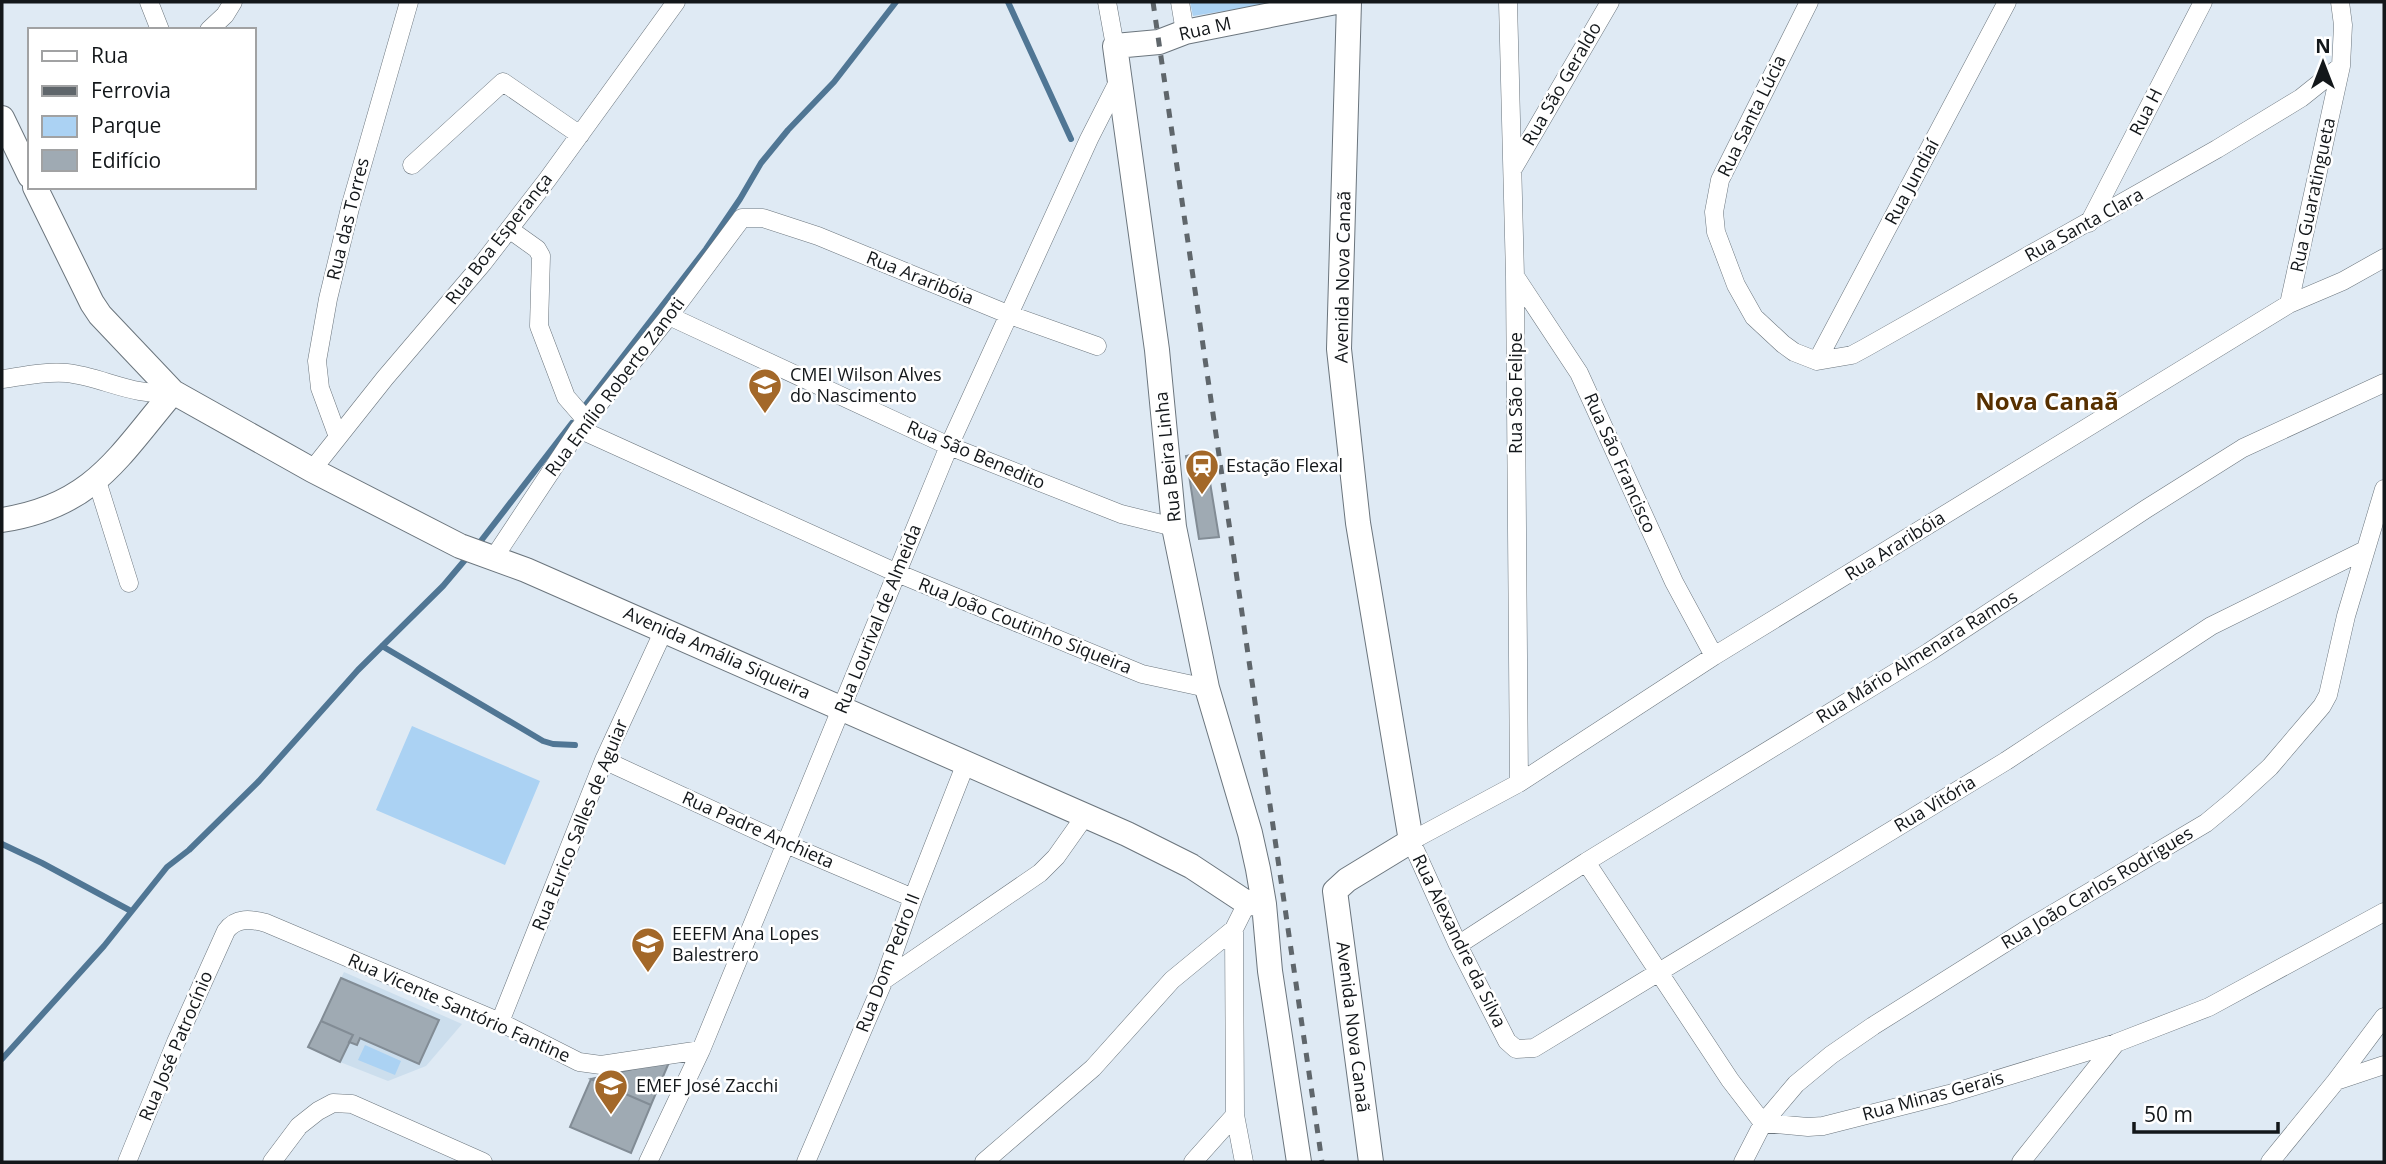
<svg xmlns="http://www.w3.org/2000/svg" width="2386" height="1164" viewBox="0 0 2386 1164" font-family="'Open Sans',sans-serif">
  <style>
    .built { fill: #ccdeed }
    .green { fill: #abd2f3 }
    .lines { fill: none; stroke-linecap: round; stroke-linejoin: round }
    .stream { stroke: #507694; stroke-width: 6 }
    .building { fill: #9faab3; stroke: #828c95; stroke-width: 2 }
    .street-casing { stroke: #6b757d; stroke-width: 19 }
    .secondary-casing { stroke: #6b757d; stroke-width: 26 }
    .street { stroke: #fff; stroke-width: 18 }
    .secondary { stroke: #fff; stroke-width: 24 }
    .rail { stroke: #5f666b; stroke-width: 5; stroke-dasharray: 9 9; stroke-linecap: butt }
    .labels { text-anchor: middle; stroke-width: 5; stroke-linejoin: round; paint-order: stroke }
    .street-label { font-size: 18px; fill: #13171a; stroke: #fff }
    .poi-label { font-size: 18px; fill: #13171a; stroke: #fff; text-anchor: start }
    .district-label { font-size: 24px; font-weight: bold; fill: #573000; stroke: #fff }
  </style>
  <rect width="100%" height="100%" fill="#dfeaf4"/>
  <!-- built -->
  <path class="built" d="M344 972 462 1024 426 1066 388 1081 340 1062 308 1047Z"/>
  <!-- green -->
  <path class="green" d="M1190 2H1267V4L1193 16Z
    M412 726 540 781 505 865 376 810Z
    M365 1045 401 1061 395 1075 358 1060Z"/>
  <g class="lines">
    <!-- stream -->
    <path class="stream" d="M1008 2 1071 139
      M584 407 706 249 740 199 761 163 788 130 834 82 896 2
      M477 546 572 423
      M382 646 543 741 553 744 575 745
      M2 844 42 863 131 911
      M2 1059 104 946 167 867 189 850 259 781 358 670 443 586 470 554"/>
  </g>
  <!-- building -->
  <path class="building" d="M1205 452 1219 537 1199 539 1186 456Z
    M341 978 439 1020 419 1064 360 1038 357 1045 349 1042 353 1035 321 1021Z
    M321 1021 353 1035 340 1062 308 1047Z
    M670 1060 651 1105 591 1079 662 1062Z
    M591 1079 651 1105 631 1153 570 1127Z"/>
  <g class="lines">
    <!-- street casing -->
    <g class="street-casing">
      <path id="street" d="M149 2 160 30
        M1107 2 1115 46
        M1180 2 1185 32
        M1508 2 1515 276 1519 783
        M1809 2 1720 180 1714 212 1716 232 1736 285 1754 317 1783 344 1794 352 1817 361
        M209 30 225 15 233 2
        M412 165 503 82 580 135
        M1514 167 1610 2
        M2089 223 2203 2
        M509 229 537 249 541 256 539 326 566 397 586 420
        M1515 276 1579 373 1674 582 1714 656
        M2289 304 2341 66 2343 25 2340 2
        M669 316 949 446 1121 514 1174 527
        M1817 361 1852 355 1865 348 2217 149 2301 98 2341 66
        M1817 361 2007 2
        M2 379C23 376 46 371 67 373 103 377 136 398 173 392
        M579 429 897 573 1142 674 1207 688
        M338 437 320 388 317 361 328 299 351 204 409 2
        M312 470 385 378 483 263 547 180 676 2
        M97 481 129 583
        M2365 550 2211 626 2006 761 1534 1048 1516 1049 1507 1041 1458 945 1411 841 1519 783 1714 656 2289 304 2343 281 2384 258
        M493 559 579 429 669 316 742 218H763L818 236 1010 315 1097 346
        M604 760 786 844 913 898
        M1586 862 1730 1080 1763 1123 1808 1127 1823 1126 1949 1094 2116 1043 2209 1007 2384 912
        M1234 929 1235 1115 1244 1162
        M1458 945 1586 862 1929 652 2146 509 2243 448 2384 383
        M884 980 1040 873 1056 857 1085 816
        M500 1022 604 760 664 630
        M2336 1081 2384 1065
        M127 1162 176 1042 226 931C236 917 251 919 266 923L500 1022 579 1062 601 1065 701 1050
        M272 1162 299 1126 318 1111 333 1103 352 1104 483 1162
        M648 1162 701 1050 949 446 1089 139 1119 80
        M806 1162 884 980 913 898 966 763
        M984 1162 1093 1068 1172 980 1234 929 1247 903
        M1193 1162 1235 1115
        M1743 1162 1763 1123 1796 1084 1831 1055 1873 1026 2024 931 2206 823 2235 799 2270 767 2322 706 2328 695 2346 616 2384 489
        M2021 1162 2116 1043
        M2270 1162 2336 1081 2384 1017"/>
    </g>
    <!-- secondary casing -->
    <g class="secondary-casing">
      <path id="secondary" d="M1349 2 1339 349 1358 523 1411 841 1347 880 1335 891 1371 1162
        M2 118 30 176
        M35 187 92 303 100 315 173 392 312 470 460 546 526 570 1127 834 1191 866 1247 903 1264 904
        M2 520C93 506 118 457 173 392
        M1299 1162 1270 971 1264 904 1258 869 1250 833 1207 688 1174 527 1157 350 1115 46 1159 42 1185 32 1336 2"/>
    </g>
    <!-- street -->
    <use href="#street" class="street"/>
    <!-- secondary -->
    <use href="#secondary" class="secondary"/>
    <!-- rail -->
    <path class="rail" d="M1153 2 1322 1162"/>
  </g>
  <!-- icons -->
  <defs>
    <g id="school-pin" transform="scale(1.75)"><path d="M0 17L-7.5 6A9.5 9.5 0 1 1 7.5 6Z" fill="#a36829" stroke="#fff"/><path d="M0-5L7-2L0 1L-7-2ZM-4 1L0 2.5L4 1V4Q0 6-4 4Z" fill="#fff"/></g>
    <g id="station-pin" transform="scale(1.75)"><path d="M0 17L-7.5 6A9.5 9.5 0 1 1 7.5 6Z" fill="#a36829" stroke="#fff"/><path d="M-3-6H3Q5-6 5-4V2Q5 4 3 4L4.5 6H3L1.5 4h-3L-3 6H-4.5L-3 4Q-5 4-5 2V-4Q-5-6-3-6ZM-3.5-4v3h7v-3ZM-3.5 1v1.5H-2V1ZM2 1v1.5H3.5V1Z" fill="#fff"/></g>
  </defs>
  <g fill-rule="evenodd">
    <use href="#school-pin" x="765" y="385"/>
    <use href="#station-pin" x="1202" y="466"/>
    <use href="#school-pin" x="648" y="944"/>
    <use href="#school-pin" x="611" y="1086"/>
  </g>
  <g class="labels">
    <!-- street labels -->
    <g class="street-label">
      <text transform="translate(1205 29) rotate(-13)" y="6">Rua M</text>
      <text transform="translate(1562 84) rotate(-60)" y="6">Rua São Geraldo</text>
      <text transform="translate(2146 112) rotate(-63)" y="6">Rua H</text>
      <text transform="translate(1752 116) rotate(-64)" y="6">Rua Santa Lúcia</text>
      <text transform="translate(1912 182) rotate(-62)" y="6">Rua Jundiaí</text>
      <text transform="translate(2313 195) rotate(-78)" y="6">Rua Guaratingueta</text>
      <text transform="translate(348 219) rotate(-76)" y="6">Rua das Torres</text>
      <text transform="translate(2084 225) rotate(-29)" y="6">Rua Santa Clara</text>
      <text transform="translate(499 239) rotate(-52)" y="6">Rua Boa Esperança</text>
      <text transform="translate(1343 277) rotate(-89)" y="6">Avenida Nova Canaã</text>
      <text transform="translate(920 278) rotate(22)" y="6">Rua Araribóia</text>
      <text transform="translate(615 387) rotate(-53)" y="6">Rua Emílio Roberto Zanoti</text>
      <text transform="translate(1516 393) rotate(-90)" y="6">Rua São Felipe</text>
      <text transform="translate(976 455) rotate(23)" y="6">Rua São Benedito</text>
      <text transform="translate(1168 457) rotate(-96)" y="6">Rua Beira Linha</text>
      <text transform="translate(1620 463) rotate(66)" y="6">Rua São Francisco</text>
      <text transform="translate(1895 546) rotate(-32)" y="6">Rua Araribóia</text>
      <text transform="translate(878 619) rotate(-68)" y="6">Rua Lourival de Almeida</text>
      <text transform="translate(1025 626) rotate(22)" y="6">Rua João Coutinho Siqueira</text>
      <text transform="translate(717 653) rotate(24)" y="6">Avenida Amália Siqueira</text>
      <text transform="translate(1917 657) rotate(-32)" y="6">Rua Mário Almenara Ramos</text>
      <text transform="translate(1935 804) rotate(-31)" y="6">Rua Vitória</text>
      <text transform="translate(580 825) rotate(-68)" y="6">Rua Eurico Salles de Aguiar</text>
      <text transform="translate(758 830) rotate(24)" y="6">Rua Padre Anchieta</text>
      <text transform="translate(2097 888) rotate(-31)" y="6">Rua João Carlos Rodrigues</text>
      <text transform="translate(1459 941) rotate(64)" y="6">Rua Alexandre da Silva</text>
      <text transform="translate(888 963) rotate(-69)" y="6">Rua Dom Pedro II</text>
      <text transform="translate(459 1008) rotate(24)" y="6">Rua Vicente Santório Fantine</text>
      <text transform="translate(1353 1027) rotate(83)" y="6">Avenida Nova Canaã</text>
      <text transform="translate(176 1046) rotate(-67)" y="6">Rua José Patrocínio</text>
      <text transform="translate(1933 1096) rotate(-15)" y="6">Rua Minas Gerais</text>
    </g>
    <!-- poi labels -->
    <g class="poi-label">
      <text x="790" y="381">CMEI Wilson Alves<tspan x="790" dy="21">do Nascimento</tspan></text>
      <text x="1226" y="472">Estação Flexal</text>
      <text x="672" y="940">EEEFM Ana Lopes<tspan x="672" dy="21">Balestrero</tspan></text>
      <text x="636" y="1092">EMEF José Zacchi</text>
    </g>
    <!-- district labels -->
    <g class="district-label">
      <text x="2047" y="410">Nova Canaã</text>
    </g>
  </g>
  <!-- border -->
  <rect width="2386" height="1164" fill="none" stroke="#13171a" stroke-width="7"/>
  <!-- legend -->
  <rect x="28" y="28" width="228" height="161" fill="#ffffff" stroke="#a1a2a3" stroke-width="2"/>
  <rect x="42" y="51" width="35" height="10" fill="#ffffff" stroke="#a1a2a3" stroke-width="2"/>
  <text x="91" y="63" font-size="21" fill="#13171a">Rua</text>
  <rect x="42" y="86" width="35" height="10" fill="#5f666b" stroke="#a1a2a3" stroke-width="2"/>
  <text x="91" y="98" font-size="21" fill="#13171a">Ferrovia</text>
  <rect x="42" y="116" width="35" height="21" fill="#abd2f3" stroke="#a1a2a3" stroke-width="2"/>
  <text x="91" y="133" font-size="21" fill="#13171a">Parque</text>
  <rect x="42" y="150" width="35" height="21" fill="#9faab3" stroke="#a1a2a3" stroke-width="2"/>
  <text x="91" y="168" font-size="21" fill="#13171a">Edifício</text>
  <!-- north arrow -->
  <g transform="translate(2323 63)" stroke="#ffffff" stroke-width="5" paint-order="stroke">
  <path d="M0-5L12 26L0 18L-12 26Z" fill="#13171a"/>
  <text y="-10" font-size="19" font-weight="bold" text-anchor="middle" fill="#13171a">N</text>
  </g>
  <!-- scale -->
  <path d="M2134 1122v10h144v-10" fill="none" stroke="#13171a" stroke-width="3.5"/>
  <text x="2144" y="1122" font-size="21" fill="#13171a" stroke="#ffffff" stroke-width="5" paint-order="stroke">50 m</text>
</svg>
